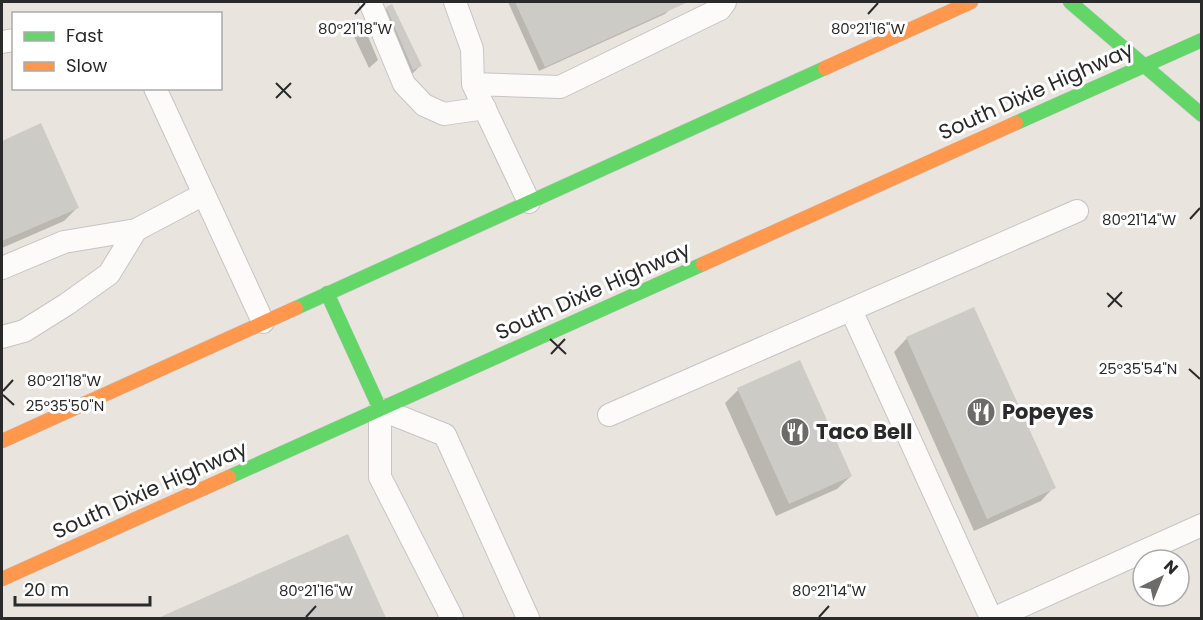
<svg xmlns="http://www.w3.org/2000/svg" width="1203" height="620" viewBox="0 0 1203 620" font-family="Poppins,sans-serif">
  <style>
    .shadow { fill: #0003 }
    .building { fill: #cdcbc6 }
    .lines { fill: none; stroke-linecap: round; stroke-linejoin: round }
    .lane-casing { stroke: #c6c4c4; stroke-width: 24 }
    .fast-casing { stroke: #c6c4c4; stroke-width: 15 }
    .slow-casing { stroke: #c6c4c4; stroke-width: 15 }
    .lane { stroke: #fcfbfa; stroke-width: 22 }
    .fast { stroke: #63d668; stroke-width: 14 }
    .slow { stroke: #ff974d; stroke-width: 14 }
    .ticks { fill: none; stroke: #2a2a2a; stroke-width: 2 }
    .labels { text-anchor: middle; stroke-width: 6; stroke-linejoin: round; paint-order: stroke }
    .street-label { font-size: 21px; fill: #2a2a2a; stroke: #fff }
    .poi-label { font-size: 21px; font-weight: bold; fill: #2a2a2a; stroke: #fff; text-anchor: start }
    .ticks-label { font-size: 15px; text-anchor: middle; fill: #2a2a2a; stroke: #fff; stroke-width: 6; stroke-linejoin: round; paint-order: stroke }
  </style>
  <rect width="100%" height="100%" fill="#e9e5de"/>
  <!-- shadow -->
  <path class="shadow" d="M508 2H666L670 9 665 14 539 71Z
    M387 8 420 66 410 76 377 18Z
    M361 20 378 60 369 68 351 30Z
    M40 125 77 208 64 221 2 248V142Z
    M907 338 1054 487 1041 501 974 531 894 352Z
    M738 390 851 476 837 489 776 516 725 403Z
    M347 536 384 618H161Z"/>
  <!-- building -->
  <path class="building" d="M515 2H688L545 67Z
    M392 4 422 66 413 70 386 7Z
    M41 123 79 208 2 241V141Z
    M974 307 1056 488 987 519 906 337Z
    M800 360 852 476 789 504 737 388Z
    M348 534 386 618H158Z"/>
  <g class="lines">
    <!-- lane casing -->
    <g class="lane-casing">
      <path id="lane" d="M370 2 404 84 424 105 444 114 485 108
        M455 2 472 49 473 84 529 202
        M2 42 14 40
        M473 84 560 87 720 9 725 2
        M155 88 263 322
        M2 268 64 242 136 230 204 194
        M851 310 991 618
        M2 337 24 331 67 304 109 274 136 230
        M609 415 1077 211
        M452 618 380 477V409L445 435 528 618
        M995 618 1202 525"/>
    </g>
    <!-- fast casing -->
    <g class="fast-casing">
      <path id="fast" d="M1070 2 1202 115
        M1016 123 1202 40
        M327 293 380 409
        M296 308 825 68
        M229 477 703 264"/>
    </g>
    <!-- slow casing -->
    <g class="slow-casing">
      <path id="slow" d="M825 68 971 2
        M703 264 1016 123
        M2 441 296 308
        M2 579 229 477"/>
    </g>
    <!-- lane -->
    <use href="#lane" class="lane"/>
    <!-- fast -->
    <use href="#fast" class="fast"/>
    <!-- slow -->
    <use href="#slow" class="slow"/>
  </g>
  <!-- ticks -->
  <path class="ticks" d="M355 14 365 3M868 14 878 3M276 83 291 98M276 98 291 83M1190 219 1200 208M1107 293 1122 307M1108 307 1122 292M550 339 566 354M551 354 565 339M1189 369 1200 379M3 391 13 380M3 395 14 405M306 617 316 606M819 617 829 606"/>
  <!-- icons -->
  <defs>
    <g id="restaurant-disc" transform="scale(1.5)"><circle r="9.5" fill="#6d6b69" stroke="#fff"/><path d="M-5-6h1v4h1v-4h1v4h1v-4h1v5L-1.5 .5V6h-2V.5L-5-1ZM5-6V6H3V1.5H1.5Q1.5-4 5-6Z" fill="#fff"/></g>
  </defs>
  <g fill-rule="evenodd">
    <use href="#restaurant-disc" x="981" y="412"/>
    <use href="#restaurant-disc" x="795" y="432"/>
  </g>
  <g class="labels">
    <!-- street labels -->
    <g class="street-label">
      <text transform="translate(1036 91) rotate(-24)" y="7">South Dixie Highway</text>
      <text transform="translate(593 291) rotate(-24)" y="7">South Dixie Highway</text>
      <text transform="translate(150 490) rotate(-24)" y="7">South Dixie Highway</text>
    </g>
    <!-- poi labels -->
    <g class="poi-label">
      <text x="1002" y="419">Popeyes</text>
      <text x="816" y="439">Taco Bell</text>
    </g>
  </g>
  <g class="ticks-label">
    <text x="355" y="34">80°21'18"W</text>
    <text x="868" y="34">80°21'16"W</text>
    <text x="1139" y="225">80°21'14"W</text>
    <text x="1138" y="374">25°35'54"N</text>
    <text x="64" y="386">80°21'18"W</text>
    <text x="65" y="411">25°35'50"N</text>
    <text x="316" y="596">80°21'16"W</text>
    <text x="829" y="596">80°21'14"W</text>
  </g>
  <!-- border -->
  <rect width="1203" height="620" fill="none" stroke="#2a2a2a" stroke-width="6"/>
  <!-- legend -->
  <rect x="12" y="12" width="210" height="78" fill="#ffffff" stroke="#aaaaaa" stroke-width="1.5"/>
  <rect x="24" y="32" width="30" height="9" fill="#63d668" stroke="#aaaaaa" stroke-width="1.5"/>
  <text x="66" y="42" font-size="18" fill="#2a2a2a">Fast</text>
  <rect x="24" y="62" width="30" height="9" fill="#ff974d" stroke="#aaaaaa" stroke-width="1.5"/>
  <text x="66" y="72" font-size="18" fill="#2a2a2a">Slow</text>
  <!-- north arrow -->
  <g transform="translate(1161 578) rotate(43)"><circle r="28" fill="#ffffff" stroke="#aaaaaa" stroke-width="1.5"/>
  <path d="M0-4.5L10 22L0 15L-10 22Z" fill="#6d6b69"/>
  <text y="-9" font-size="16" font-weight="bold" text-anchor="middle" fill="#2a2a2a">N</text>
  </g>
  <!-- scale -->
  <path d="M15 596v9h135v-9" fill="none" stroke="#2a2a2a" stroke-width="3"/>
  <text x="24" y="596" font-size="18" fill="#2a2a2a" stroke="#ffffff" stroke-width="4.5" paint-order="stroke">20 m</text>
</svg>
